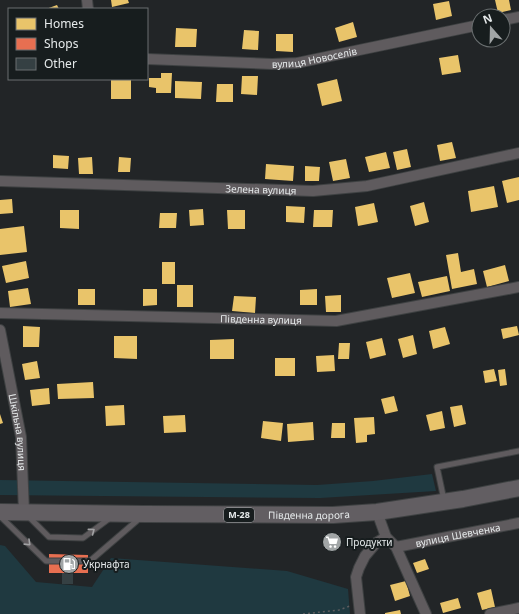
<svg xmlns="http://www.w3.org/2000/svg" width="519" height="614" viewBox="0 0 519 614" font-family="'Noto Sans',sans-serif">
  <style>
    .green { fill: #1f3940 }
    .homes { fill: #e9c46a }
    .shops { fill: #e76f51 }
    .building { fill: #354043 }
    .lines { fill: none; stroke-linecap: round; stroke-linejoin: round }
    .service-casing { stroke: #3e4142; stroke-width: 7 }
    .minor-casing { stroke: #3e4142; stroke-width: 12 }
    .trunk-casing { stroke: #3e4142; stroke-width: 18 }
    .path { stroke: #5e5d5f; stroke-width: 1.5; stroke-dasharray: 2 3; stroke-linecap: butt }
    .service { stroke: #5f5b5e; stroke-width: 5 }
    .minor { stroke: #5f5b5e; stroke-width: 10 }
    .trunk { stroke: #625e62; stroke-width: 16 }
    .oneway { stroke: #a2a2a4 }
    .labels { text-anchor: middle; stroke-width: 4; stroke-linejoin: round; paint-order: stroke }
    .shield { fill: #171d1e; stroke: #a8acae; stroke-width: 1 }
    .shield-label { font-size: 9px; font-weight: bold; fill: #e6eaeb }
    .street-label { font-size: 10px; fill: #e6eaeb; stroke: #171d1e }
    .poi-label { font-size: 10px; fill: #e6eaeb; stroke: #171d1e; text-anchor: start }
  </style>
  <rect width="100%" height="100%" fill="#222527"/>
  <!-- green -->
  <path class="green" d="M432 474 436 491 320 498 0 495V480L317 485 373 481Z
    M0 545 5 546 36 582 92 587 111 558 287 571 348 589 350 614H0Z"/>
  <!-- homes -->
  <path class="homes" d="M111 0H128L129 3 112 7Z
    M495 0H509L511 10 498 13Z
    M449 1 452 16 436 20 433 4Z
    M57 5 59 9H46Z
    M353 22 357 37 339 42 335 28Z
    M176 28 197 29 196 47H175Z
    M244 30 259 31 258 50 242 49Z
    M276 34H293V52L276 51Z
    M458 55 461 72 442 75 439 58Z
    M161 73H172L171 93H156V88L149 87V78H161Z
    M242 76H258L257 95 241 94Z
    M111 79H131V99H111Z
    M337 79 342 101 322 106 317 84Z
    M175 81 202 82 201 99 175 98Z
    M217 84H233V102H216Z
    M452 142 456 158 440 161 437 145Z
    M407 149 411 167 397 170 393 152Z
    M386 152 390 168 369 172 365 157Z
    M53 155 69 156 68 169 53 168Z
    M92 157 93 174H79L78 158Z
    M119 157 131 158 130 172H118Z
    M346 159 350 178 333 181 329 162Z
    M266 164 294 166 293 181 265 179Z
    M305 166 320 167 319 181H305Z
    M519 177V200L507 203 502 181Z
    M494 186 498 207 471 212 468 191Z
    M12 199 13 213 0 214V200Z
    M424 202 429 222 415 226 410 206Z
    M374 203 378 222 358 226 355 207Z
    M286 206 305 207 304 223 286 222Z
    M203 209 204 225 190 226 189 210Z
    M60 210H79V229L60 228Z
    M227 210H245V229H228Z
    M314 210H333L332 227H313Z
    M160 213H177L176 228H159Z
    M24 226 27 252 0 255V229Z
    M458 253 461 272 474 269 477 284 452 289 446 255Z
    M26 261 29 278 6 283 2 266Z
    M162 262H175V284H162Z
    M505 265 509 281 487 287 483 271Z
    M410 273 415 293 392 298 387 278Z
    M447 276 450 291 422 297 418 282Z
    M177 285H193V307H177Z
    M28 288 31 304 10 307 8 291Z
    M78 289H95V305H78Z
    M143 289H157V305L143 306Z
    M317 289V305H300V290Z
    M341 295V312H326L325 296Z
    M234 296 256 297 255 313 232 311Z
    M23 326 40 327 39 347H23Z
    M517 326 519 335 503 339 501 329Z
    M445 327 450 344 433 349 429 331Z
    M413 335 417 354 403 358 398 339Z
    M114 336H137V359L114 358Z
    M382 338 386 355 370 359 366 342Z
    M234 339V359H210V340Z
    M339 343H350L349 359H338Z
    M334 355 335 371 317 372 316 356Z
    M275 358H295V376H275Z
    M37 361 40 378 25 380 22 364Z
    M494 369 497 381 485 383 483 371Z
    M505 369 507 385 500 386 498 370Z
    M93 382 94 398 58 399 57 384Z
    M49 388 50 404 32 406 30 390Z
    M394 396 398 411 385 414 381 399Z
    M124 405 125 425 106 426 105 406Z
    M462 405 466 424 454 427 450 407Z
    M442 411 445 428 430 431 426 415Z
    M0 414 3 423 0 424Z
    M185 415 186 432 164 433 163 416Z
    M374 417 375 434 367 435V442L356 443 354 418Z
    M263 421 283 423 281 441 261 438Z
    M313 422 314 440 288 442 287 424Z
    M332 423H345V438H331Z
    M425 559 429 569 417 573 413 563Z
    M406 581 410 596 395 601 390 585Z
    M491 589 495 607 482 610 477 593Z
    M458 598 461 608 443 613 440 603Z
    M400 610 401 614H385V613Z"/>
  <!-- shops -->
  <path class="shops" d="M326 535 338 536V548H326Z
    M49 554 88 555V573H49Z"/>
  <!-- building -->
  <path class="building" d="M62 573H73V584H62Z"/>
  <g class="lines">
    <!-- service casing -->
    <g class="service-casing">
      <path id="service" d="M444 500 437 467 519 451
        M0 516 46 561H90L140 518
        M29 517 49 537 83 538 110 518"/>
    </g>
    <!-- minor casing -->
    <g class="minor-casing">
      <g id="minor">
        <path d="M87 0 88 9"/>
        <path d="M503 20 519 17"/>
        <path id="s1" d="M147 59 272 64 297 63 479 25"/>
        <path id="s2" d="M0 181 313 191 367 186 519 153"/>
        <path id="s3" d="M0 313 336 321 519 287"/>
        <path id="s4" d="M0 330 21 437 24 512"/>
        <path d="M377 512 386 537 396 547 426 614"/>
        <path id="s5" d="M396 547 519 523"/>
        <path d="M360 614 356 577 359 568 365 556 376 543 386 537"/>
        <path d="M490 614 519 608"/>
      </g>
    </g>
    <!-- trunk casing -->
    <g class="trunk-casing">
      <g id="trunk">
        <path id="s6" d="M0 512 144 514 333 515 377 512 463 499 519 488"/>
      </g>
    </g>
    <!-- path -->
    <path class="path" d="M303 614 339 610 350 606"/>
    <!-- service -->
    <use href="#service" class="service"/>
    <!-- minor -->
    <use href="#minor" class="minor"/>
    <!-- trunk -->
    <use href="#trunk" class="trunk"/>
  </g>
  <!-- one-way arrows -->
  <defs><path id="oneway-chevron" d="M-2-3.5L2.5 0L-2 3.5" fill="none" stroke-width="1.6" stroke-linecap="round" stroke-linejoin="round"/></defs>
  <g class="oneway">
    <use href="#oneway-chevron" transform="translate(92 531) rotate(-37)"/>
    <use href="#oneway-chevron" transform="translate(28 543) rotate(44)"/>
  </g>
  <!-- icons -->
  <defs>
    <g id="supermarket-disc" transform="scale(1)"><circle r="9.5" fill="#a1a5a6" stroke="#171d1e"/><path d="M-6-5.5h2.5l.6 2H6L4.5 2H-2.5L-4.4-4H-6ZM-1.5 3.2a1.3 1.3 0 1 0 .1 0ZM3 3.2a1.3 1.3 0 1 0 .1 0Z" fill="#fff"/></g>
    <g id="fuel-disc" transform="scale(1)"><circle r="9.5" fill="#a1a5a6" stroke="#171d1e"/><path d="M-5.5-6h7V0h2V4h1.3V-2.5L3-4.5l.8-.8L6-3V5H2.5V1h-1V6h-7ZM-4.2-4.7v3.2H.2V-4.7Z" fill="#fff"/></g>
  </defs>
  <g fill-rule="evenodd">
    <use href="#supermarket-disc" x="332" y="542"/>
    <use href="#fuel-disc" x="69" y="564"/>
  </g>
  <g class="labels">
    <!-- shield labels -->
    <rect class="shield" x="224" y="508" width="30" height="14" rx="3"/>
    <g class="shield-label">
      <text x="239" y="518">М-28</text>
    </g>
    <!-- street labels -->
    <g class="street-label">
      <text dy="4" stroke="none"><textPath href="#s1" startOffset="168">вулиця Новоселів</textPath></text>
      <text dy="4" stroke="none"><textPath href="#s2" startOffset="261">Зелена вулиця</textPath></text>
      <text dy="4" stroke="none"><textPath href="#s3" startOffset="261">Південна вулиця</textPath></text>
      <text dy="4" stroke="none"><textPath href="#s4" startOffset="104">Шкільна вулиця</textPath></text>
      <text dy="4" stroke="none"><textPath href="#s6" startOffset="309">Південна дорога</textPath></text>
      <text dy="4" stroke="none"><textPath href="#s5" startOffset="63">вулиця Шевченка</textPath></text>
    </g>
    <!-- poi labels -->
    <g class="poi-label">
      <text x="346" y="546">Продукти</text>
      <text x="83" y="568">Укрнафта</text>
    </g>
  </g>
  <!-- legend -->
  <rect x="8" y="8" width="140" height="72" fill="#171d1e" stroke="#6a6f70"/>
  <rect x="16" y="18" width="20" height="12" fill="#e9c46a" stroke="#6a6f70"/>
  <text x="44" y="28" font-size="12" fill="#e6eaeb">Homes</text>
  <rect x="16" y="38" width="20" height="12" fill="#e76f51" stroke="#6a6f70"/>
  <text x="44" y="48" font-size="12" fill="#e6eaeb">Shops</text>
  <rect x="16" y="58" width="20" height="12" fill="#354043" stroke="#6a6f70"/>
  <text x="44" y="68" font-size="12" fill="#e6eaeb">Other</text>
  <!-- north arrow -->
  <g transform="translate(491 28) rotate(340)"><circle r="19" fill="#171d1e" stroke="#6a6f70"/>
  <path d="M0-3L7 15L0 10L-7 15Z" fill="#a1a5a6"/>
  <text y="-6" font-size="11" font-weight="bold" text-anchor="middle" fill="#e6eaeb">N</text>
  </g>
</svg>
